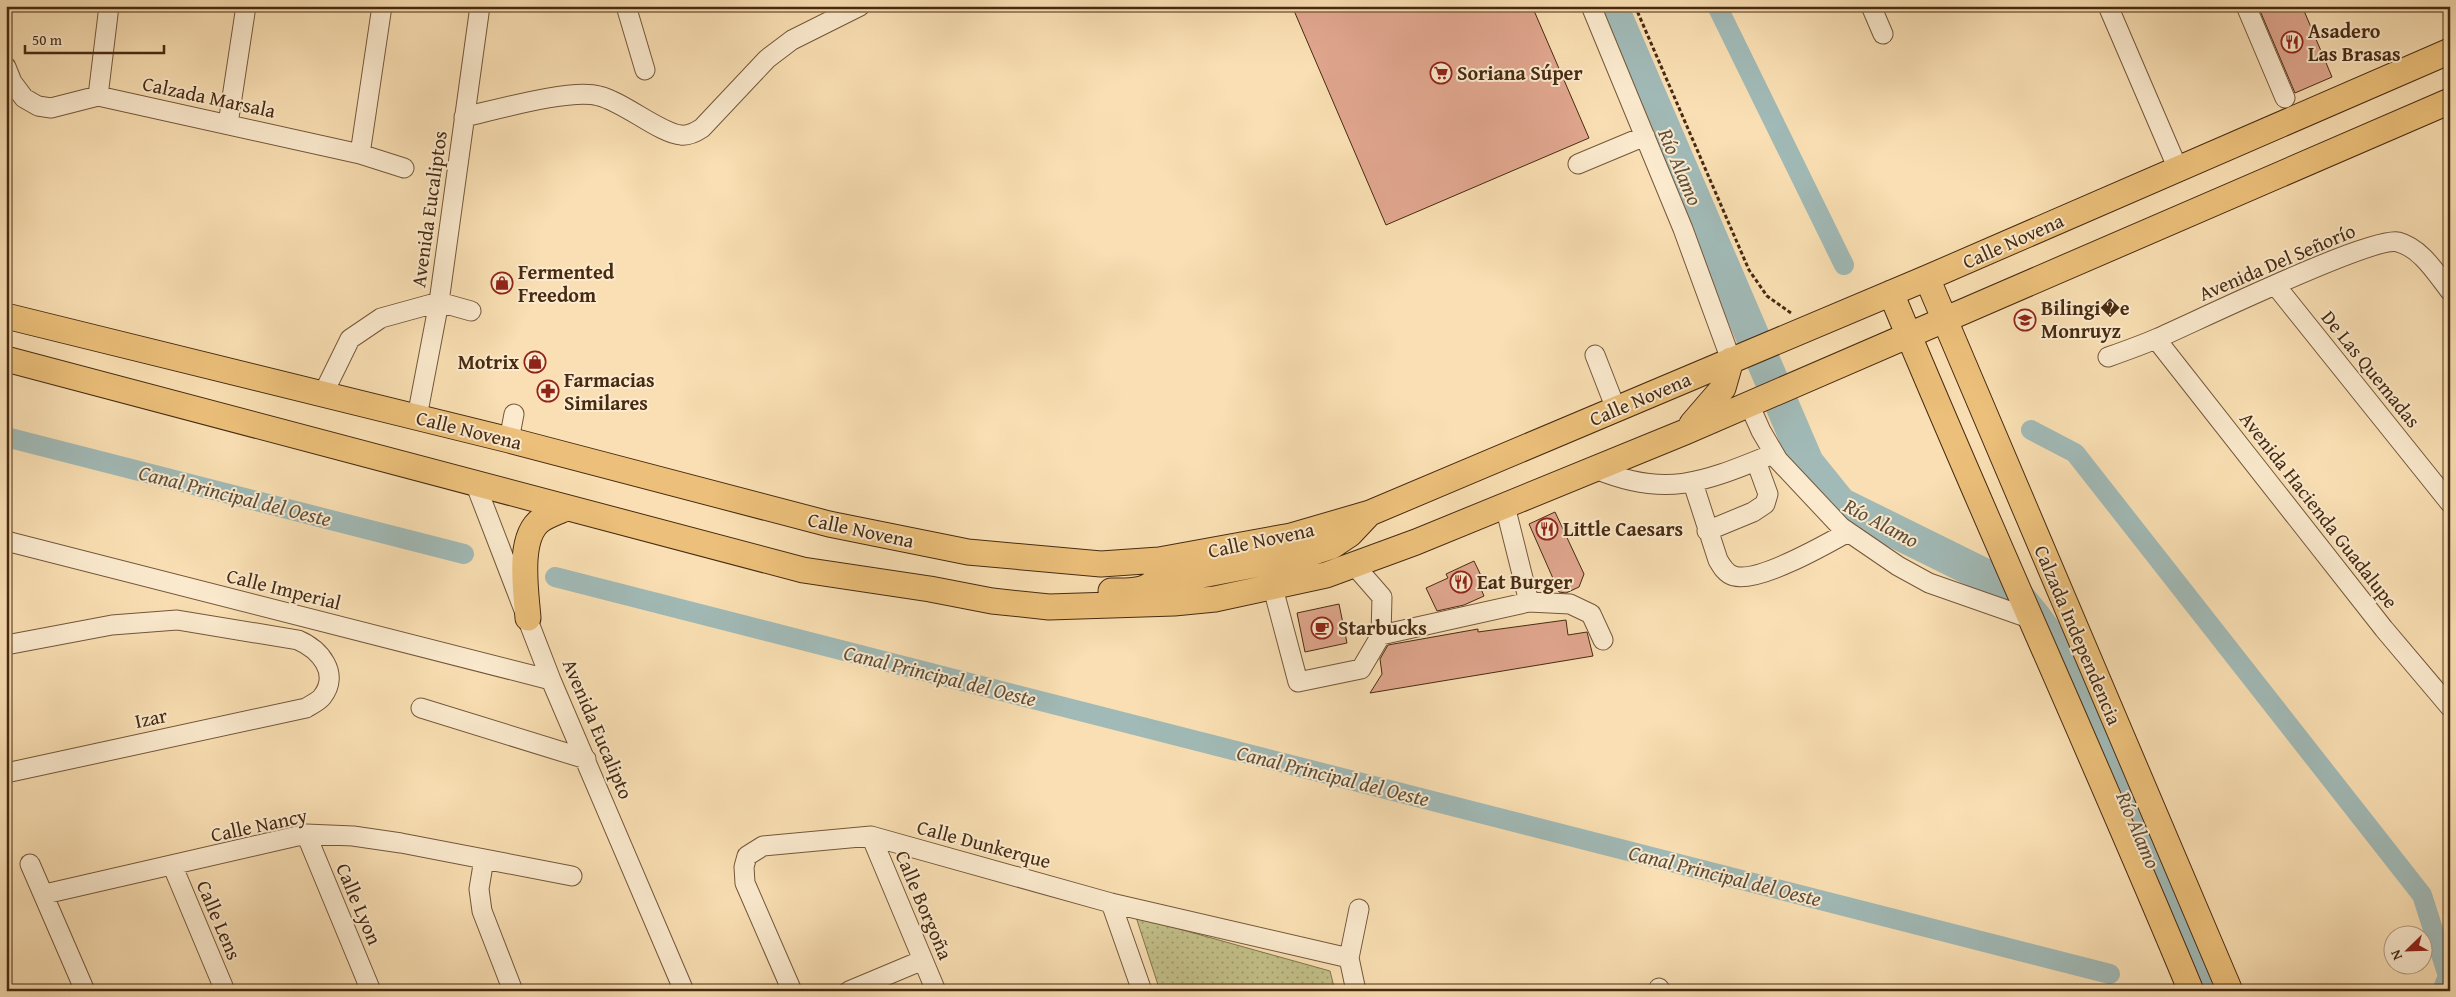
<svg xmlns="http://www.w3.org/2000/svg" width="2456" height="997" viewBox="0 0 2456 997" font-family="'Gentium Book Plus',serif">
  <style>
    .grass { fill: url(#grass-dots); stroke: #85754d }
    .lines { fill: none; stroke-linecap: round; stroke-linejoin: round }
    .canal { stroke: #a1bab7; stroke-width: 20 }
    .river { stroke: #a1bab7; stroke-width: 34 }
    .building { fill: #e1a78f; stroke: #472a11 }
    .minor-casing { stroke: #74573a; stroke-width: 21 }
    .major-casing { stroke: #472a11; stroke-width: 27 }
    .path { stroke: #472a11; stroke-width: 3; stroke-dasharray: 4 2.5; stroke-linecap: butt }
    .minor { stroke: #fbeace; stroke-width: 19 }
    .major { stroke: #ecc07a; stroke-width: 25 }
    .labels { text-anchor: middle; stroke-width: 4; stroke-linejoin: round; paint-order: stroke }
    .poi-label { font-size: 20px; font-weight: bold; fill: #472a11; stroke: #fbeace; text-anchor: start }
    .street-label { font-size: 20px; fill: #472a11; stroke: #fbeace }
    .water-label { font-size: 21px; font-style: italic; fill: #5e4e3a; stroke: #fbeace }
  </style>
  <defs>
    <pattern id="grass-dots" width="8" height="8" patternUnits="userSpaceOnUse" patternTransform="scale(1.25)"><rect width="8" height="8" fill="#c3c089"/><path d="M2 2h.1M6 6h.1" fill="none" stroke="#a09c6f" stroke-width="1.8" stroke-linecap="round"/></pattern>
  </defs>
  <rect width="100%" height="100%" fill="#f9dfb3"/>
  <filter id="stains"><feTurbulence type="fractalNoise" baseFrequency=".004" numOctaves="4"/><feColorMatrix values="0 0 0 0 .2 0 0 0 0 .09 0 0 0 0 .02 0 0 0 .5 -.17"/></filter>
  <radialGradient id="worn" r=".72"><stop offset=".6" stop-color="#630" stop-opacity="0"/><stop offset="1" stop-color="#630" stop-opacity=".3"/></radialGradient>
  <!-- grass -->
  <path class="grass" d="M1136 917 1330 971 1335 991H1160Z"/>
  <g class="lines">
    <!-- canal -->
    <path class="canal" d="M1717 6 1844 265
      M2031 430 2075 453 2422 895 2448 976 2442 991
      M6 437 464 554
      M555 577 2110 974"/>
    <!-- river -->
    <path class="river" d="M1611 6 1807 463 1840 504 2010 588 2034 617 2058 650 2090 717 2207 991"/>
  </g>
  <!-- building -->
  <path class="building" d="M1292 6H1532L1589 138 1386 225Z
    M2258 6H2302L2332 77 2295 93Z
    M1555 512 1584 574 1579 587 1566 593 1559 592 1529 524Z
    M1474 561 1486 586 1481 589 1484 596 1464 605 1437 611 1426 588 1448 578 1446 574Z
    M1339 604 1347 643 1305 652 1297 613Z
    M1566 620 1568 635 1587 632 1593 656 1370 693 1382 674 1380 659 1388 645 1478 629V632Z"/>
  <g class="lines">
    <!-- minor casing -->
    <g class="minor-casing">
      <path id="minor" d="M626 6 645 70
        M1591 6 1683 229 1731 360
        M1871 6 1883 34
        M2108 6 2178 169
        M2246 6 2285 98
        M6 67 12 82 24 98 38 106 51 108 98 96 360 154 404 168
        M98 96 109 6
        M464 117C496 110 571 88 599 96 624 102 661 134 681 135 689 136 696 132 702 128L767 59 792 40 860 6
        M228 124 246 6
        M360 154 382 6
        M1578 164 1645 136
        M2276 286 2450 503
        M2156 339 2384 629 2450 707
        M1595 355 1616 409
        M2108 357C2125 351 2142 345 2158 338 2195 322 2371 236 2398 242 2421 248 2436 273 2450 291
        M323 394 350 339 381 318 439 302 471 311
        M1749 404 1761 431 1778 460 1841 527 1898 566 1929 583 2029 618
        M417 417 439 302 480 6
        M509 440 514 414
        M1596 469C1667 499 1706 481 1773 454
        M475 483 551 680 684 991
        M1693 483 1718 560C1722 567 1726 574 1734 576 1758 583 1825 545 1848 532
        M1505 506 1529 602
        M1707 531 1753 512 1765 504 1768 494 1756 461
        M6 541 551 680
        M1273 588 1298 682 1361 669 1381 635 1382 597 1354 565
        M1381 635 1529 602 1570 604 1591 614 1603 640
        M6 645 112 625 177 620 298 640C319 649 341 673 322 697 319 701 311 705 306 708L6 773
        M421 708 586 759
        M306 834 371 991
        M871 836 936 991
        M484 859 479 889 482 911 513 991
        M30 864 85 991
        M173 867 225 991
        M45 894 306 834 353 836 401 843 572 876
        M1111 903 1142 991
        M1659 988 1661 991
        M792 991 745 883 744 867 747 856 763 846 871 836 1111 903 1349 958
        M849 991 923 960
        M1356 991 1349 958 1359 909"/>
    </g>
    <!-- major casing -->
    <g class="major-casing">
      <path id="major" d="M1927 278 2230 991
        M1891 293C1988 527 2094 757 2191 991
        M6 316 509 440 829 524 968 552 1101 564 1159 560 1291 536 1370 513 1927 278 2450 51
        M6 359 803 570 930 589 992 601 1049 607 1174 603 1215 599 1326 575 1416 542 1685 432 2450 101
        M1692 424 1723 388 1731 360
        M1111 591C1126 591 1150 593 1158 576 1160 572 1159 564 1159 560
        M1174 603 1173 586 1176 580 1301 556 1332 546 1350 534 1367 516
        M528 618C526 592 517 537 541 520 548 515 558 512 566 508"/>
    </g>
    <!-- path -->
    <path class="path" d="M1635 6 1749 270 1767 296 1791 313"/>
    <!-- minor -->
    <use href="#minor" class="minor"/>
    <!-- major -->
    <use href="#major" class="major"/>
  </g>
  <!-- icons -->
  <defs>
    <g id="restaurant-ring" transform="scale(1.125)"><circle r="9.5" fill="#fbeace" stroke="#8f2418" stroke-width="1.5"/><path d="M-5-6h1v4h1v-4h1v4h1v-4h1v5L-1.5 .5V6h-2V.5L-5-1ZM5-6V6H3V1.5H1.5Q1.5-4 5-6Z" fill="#8f2418"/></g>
    <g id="supermarket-ring" transform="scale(1.125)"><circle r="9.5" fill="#fbeace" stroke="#8f2418" stroke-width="1.5"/><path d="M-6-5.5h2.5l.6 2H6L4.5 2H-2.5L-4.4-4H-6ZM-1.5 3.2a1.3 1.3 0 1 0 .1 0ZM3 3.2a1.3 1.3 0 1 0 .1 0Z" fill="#8f2418"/></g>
    <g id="shop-ring" transform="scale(1.125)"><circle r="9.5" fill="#fbeace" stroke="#8f2418" stroke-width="1.5"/><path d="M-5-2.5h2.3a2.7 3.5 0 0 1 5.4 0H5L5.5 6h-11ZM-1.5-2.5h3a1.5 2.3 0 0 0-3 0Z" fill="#8f2418"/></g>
    <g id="school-ring" transform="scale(1.125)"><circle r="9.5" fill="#fbeace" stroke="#8f2418" stroke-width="1.5"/><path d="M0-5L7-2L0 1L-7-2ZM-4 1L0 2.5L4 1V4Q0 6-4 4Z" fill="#8f2418"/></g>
    <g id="pharmacy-ring" transform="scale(1.125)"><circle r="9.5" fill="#fbeace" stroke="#8f2418" stroke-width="1.5"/><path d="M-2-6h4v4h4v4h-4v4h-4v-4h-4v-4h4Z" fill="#8f2418"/></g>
    <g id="cafe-ring" transform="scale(1.125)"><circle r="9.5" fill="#fbeace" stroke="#8f2418" stroke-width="1.5"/><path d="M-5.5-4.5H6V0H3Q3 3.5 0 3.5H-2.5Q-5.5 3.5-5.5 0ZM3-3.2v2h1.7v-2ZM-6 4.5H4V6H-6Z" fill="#8f2418"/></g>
  </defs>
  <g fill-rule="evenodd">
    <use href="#restaurant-ring" x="2292" y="42"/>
    <use href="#supermarket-ring" x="1441" y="73"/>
    <use href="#shop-ring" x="502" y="283"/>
    <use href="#school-ring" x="2025" y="320"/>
    <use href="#shop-ring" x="535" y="362"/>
    <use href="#pharmacy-ring" x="548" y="391"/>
    <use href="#restaurant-ring" x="1547" y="529"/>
    <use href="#restaurant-ring" x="1461" y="582"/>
    <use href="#cafe-ring" x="1322" y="628"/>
  </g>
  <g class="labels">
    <!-- poi labels -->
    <g class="poi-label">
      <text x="2308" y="38">Asadero<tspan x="2308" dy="23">Las Brasas</tspan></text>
      <text x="1457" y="80">Soriana Súper</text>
      <text x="518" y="279">Fermented<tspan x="518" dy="23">Freedom</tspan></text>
      <text x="2041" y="315">Bilingi�e<tspan x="2041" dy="23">Monruyz</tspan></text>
      <text x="519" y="369" text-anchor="end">Motrix</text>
      <text x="564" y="387">Farmacias<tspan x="564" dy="23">Similares</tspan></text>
      <text x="1563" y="536">Little Caesars</text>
      <text x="1477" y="589">Eat Burger</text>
      <text x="1338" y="635">Starbucks</text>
    </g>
    <!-- street labels -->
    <g class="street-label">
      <text transform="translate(209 97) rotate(12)" y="7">Calzada Marsala</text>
      <text transform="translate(429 209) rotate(-82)" y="7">Avenida Eucaliptos</text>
      <text transform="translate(2013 241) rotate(-24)" y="7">Calle Novena</text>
      <text transform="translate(2277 262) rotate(-23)" y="7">Avenida Del Señorío</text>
      <text transform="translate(2371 369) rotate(51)" y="7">De Las Quemadas</text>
      <text transform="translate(1640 399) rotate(-23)" y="7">Calle Novena</text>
      <text transform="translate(469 430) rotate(14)" y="7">Calle Novena</text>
      <text transform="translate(2319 510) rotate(52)" y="7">Avenida Hacienda Guadalupe</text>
      <text transform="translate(861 530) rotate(12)" y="7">Calle Novena</text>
      <text transform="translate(1261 540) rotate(-12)" y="7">Calle Novena</text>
      <text transform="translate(284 589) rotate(14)" y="7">Calle Imperial</text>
      <text transform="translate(2078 635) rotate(67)" y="7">Calzada Independencia</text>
      <text transform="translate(151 718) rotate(-12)" y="7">Izar</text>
      <text transform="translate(598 729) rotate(67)" y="7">Avenida Eucalipto</text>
      <text transform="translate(259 825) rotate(-12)" y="7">Calle Nancy</text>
      <text transform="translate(984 844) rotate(15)" y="7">Calle Dunkerque</text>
      <text transform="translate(359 904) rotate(67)" y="7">Calle Lyon</text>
      <text transform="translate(924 905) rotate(67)" y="7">Calle Borgoña</text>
      <text transform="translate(219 920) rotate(67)" y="7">Calle Lens</text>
    </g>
    <!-- water labels -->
    <g class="water-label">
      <text transform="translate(1680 167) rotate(67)" y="7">Río Alamo</text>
      <text transform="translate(235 496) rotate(14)" y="7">Canal Principal del Oeste</text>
      <text transform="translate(1881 523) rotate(28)" y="7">Río Alamo</text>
      <text transform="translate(940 676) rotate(14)" y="7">Canal Principal del Oeste</text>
      <text transform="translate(1333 776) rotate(14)" y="7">Canal Principal del Oeste</text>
      <text transform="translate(2138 830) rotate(67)" y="7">Río Alamo</text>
      <text transform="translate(1725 876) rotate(14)" y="7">Canal Principal del Oeste</text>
    </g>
  </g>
  <!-- margin -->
  <rect width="2456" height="997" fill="none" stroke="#f9dfb3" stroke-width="25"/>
  <rect x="8" y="8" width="2441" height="982" fill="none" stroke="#472a11" stroke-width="2.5"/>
  <rect x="12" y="12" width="2431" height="972" fill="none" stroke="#472a11"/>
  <!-- north arrow -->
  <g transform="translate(2408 950) rotate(247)"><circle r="24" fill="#fbeace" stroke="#b39d82"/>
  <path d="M0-4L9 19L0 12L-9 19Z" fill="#8f2418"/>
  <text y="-8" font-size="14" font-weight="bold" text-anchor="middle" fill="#472a11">N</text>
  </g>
  <!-- scale -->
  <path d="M25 45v8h139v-8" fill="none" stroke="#472a11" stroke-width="2.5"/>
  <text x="32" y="45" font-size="15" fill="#472a11" stroke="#fbeace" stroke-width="4" paint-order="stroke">50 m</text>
  <rect width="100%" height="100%" filter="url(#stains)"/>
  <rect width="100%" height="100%" fill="url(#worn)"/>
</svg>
